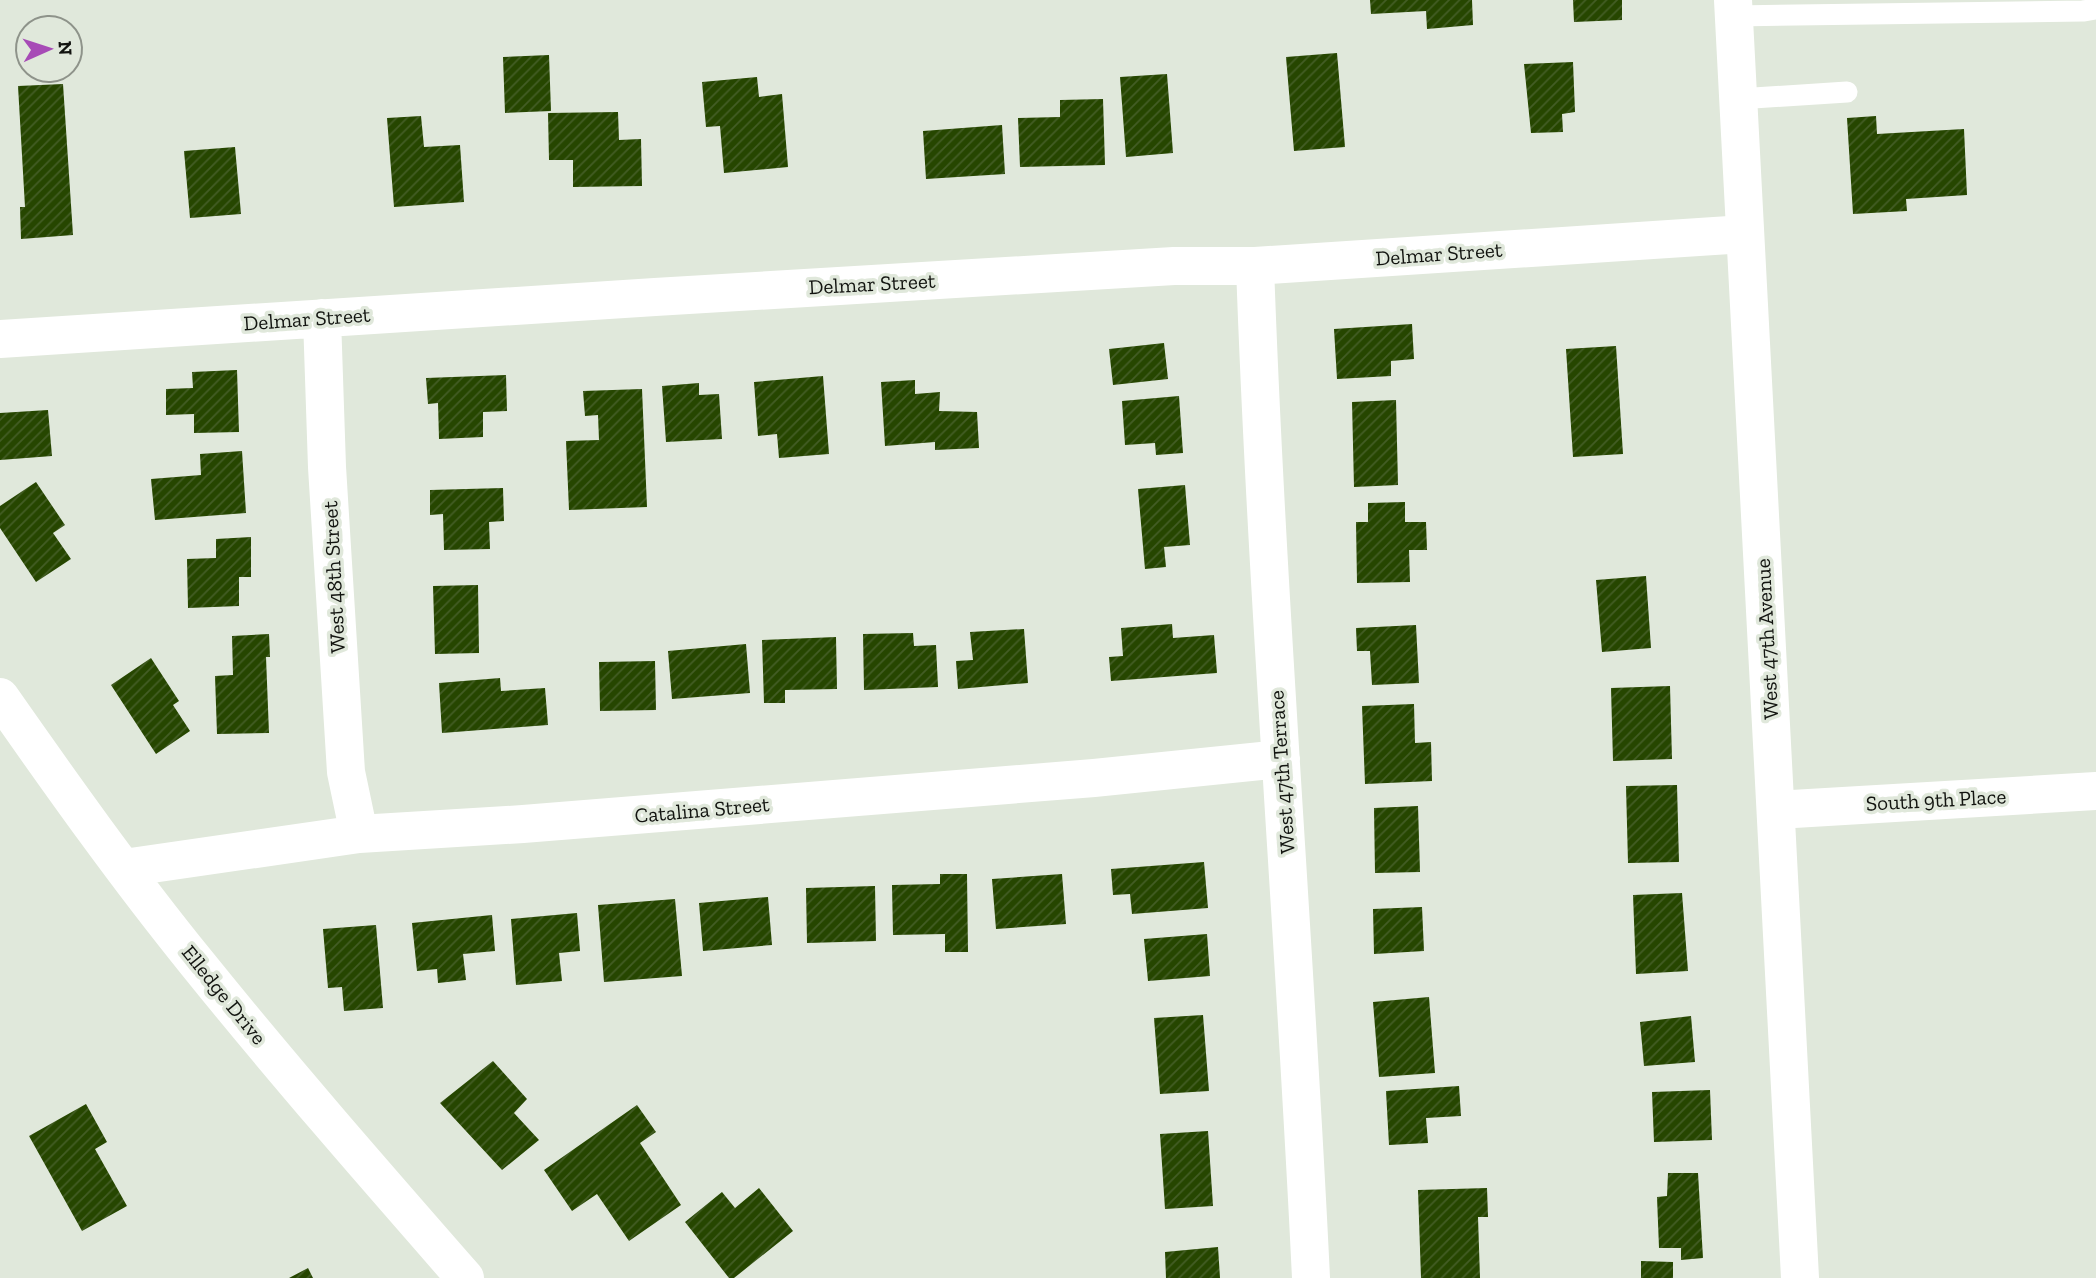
<svg xmlns="http://www.w3.org/2000/svg" width="2096" height="1278" viewBox="0 0 2096 1278" font-family="'Zilla Slab',serif">
  <style>
    .building { fill: url(#building-hatch) }
    .lines { fill: none; stroke-linecap: round; stroke-linejoin: round }
    .service { stroke: #fff; stroke-width: 21 }
    .minor { stroke: #fff; stroke-width: 38 }
    .tertiary { stroke: #fff; stroke-width: 38 }
    .labels { text-anchor: middle; stroke-width: 7; stroke-linejoin: round; paint-order: stroke }
    .street-label { font-size: 21px; fill: #121410; stroke: #e0e8db }
  </style>
  <defs>
    <pattern id="building-hatch" width="6" height="6" patternUnits="userSpaceOnUse" patternTransform="scale(1.75)"><rect width="6" height="6" fill="#264600"/><path d="M-1 1l2-2M0 6l6-6M5 7l2-2" fill="none" stroke="#435d25"/></pattern>
  </defs>
  <rect width="100%" height="100%" fill="#e0e8db"/>
  <!-- building -->
  <path class="building" d="M1370 0H1472L1473 25 1427 29 1426 11 1371 14Z
    M1573 0H1622V20L1574 22Z
    M1337 53 1345 147 1294 151 1286 57Z
    M549 55 551 111 505 113 503 57Z
    M1573 62 1575 112 1562 114 1563 132 1531 133 1524 64Z
    M1167 74 1173 153 1126 157 1120 77Z
    M757 77 759 97 782 94 788 167 724 173 720 126 706 127 702 82Z
    M63 84 73 235 21 239 20 207H25L18 86Z
    M1103 99 1105 165 1020 167 1018 118 1060 117V100Z
    M618 112 619 140 641 139 642 186 573 187V160H549L548 113Z
    M421 116 424 147 460 145 464 202 394 207 387 118Z
    M1876 116 1877 134 1964 129 1967 195 1906 199 1907 211 1853 214 1847 118Z
    M1002 125 1005 174 926 179 923 131Z
    M235 147 241 214 190 218 184 151Z
    M1412 324 1414 359 1391 361V376L1337 379 1334 329Z
    M1164 343 1168 379 1113 385 1109 349Z
    M1616 346 1623 454 1573 457 1566 349Z
    M237 370 239 432 194 433V414L166 415V389L193 388 192 372Z
    M506 375 507 411 483 412V437L439 439 438 403 428 404 426 378Z
    M823 376 829 454 779 458 777 434 758 436 754 382Z
    M915 380V394L940 392 939 411 977 412 979 448 935 450V442L885 446 881 382Z
    M699 383V395L719 394 722 439 666 442 662 386Z
    M642 389 647 507 569 510 566 441 599 440 598 415 585 416 583 391Z
    M1179 396 1183 453 1156 455 1155 443 1125 445 1122 401Z
    M1396 400 1398 485 1354 487 1352 402Z
    M48 410 52 456 0 460V413Z
    M242 451 246 513 155 520 151 479 201 475 200 454Z
    M36 482 65 525 53 533 71 559 36 582 0 528V506Z
    M1185 485 1190 545 1164 547 1166 567 1145 569 1138 489Z
    M503 488 504 521 489 522 490 549 444 550 443 514 430 515V490Z
    M1405 502V522H1426L1427 550H1409L1410 582 1357 583 1356 522H1368V503Z
    M251 537V577H239V606L188 608 187 559 216 558V539Z
    M1646 576 1651 648 1602 652 1596 580Z
    M478 585 479 653 435 654 433 586Z
    M1172 624 1173 638 1214 635 1217 673 1111 681 1109 657 1123 656 1121 628Z
    M1416 625 1419 683 1372 685 1370 651H1357L1356 628Z
    M1024 629 1028 683 958 689 956 661 973 660 970 632Z
    M913 633 914 646 936 645 938 687 864 690 863 634Z
    M269 634 270 657H266L269 733 217 734 215 676 233 675 232 636Z
    M836 637 837 689 785 690V703H764L762 640Z
    M746 644 750 693 672 699 668 651Z
    M151 658 179 701 173 705 190 731 156 754 111 685Z
    M655 661 656 710 600 711 599 662Z
    M500 678 501 691 545 688 548 725 442 733 439 683Z
    M1670 686 1672 759 1613 761 1611 688Z
    M1414 704 1415 743 1431 742 1432 781 1365 784 1362 706Z
    M1677 785 1679 862 1628 863 1626 786Z
    M1418 806 1420 872 1375 873 1374 808Z
    M1204 862 1208 908 1132 914 1130 894 1113 895 1111 869Z
    M940 874H967L968 952H945V934L893 935 892 885 940 884Z
    M1062 874 1066 924 996 929 992 879Z
    M875 886 876 941 807 943 806 888Z
    M1682 893 1688 971 1636 974 1633 895Z
    M768 897 772 945 703 951 699 903Z
    M675 899 682 976 604 982 598 905Z
    M1422 907 1424 951 1374 954 1373 909Z
    M577 913 580 951 559 953 562 981 516 985 511 919Z
    M492 915 495 951 463 954 466 980 438 983 437 969 417 971 412 923Z
    M376 925 383 1008 344 1011 342 987 328 988 323 929Z
    M1207 934 1210 976 1148 981 1144 939Z
    M1429 997 1435 1073 1379 1077 1373 1002Z
    M1203 1015 1209 1091 1160 1094 1154 1018Z
    M1691 1016 1695 1062 1644 1066 1640 1022Z
    M493 1061 527 1099 514 1113 539 1140 502 1170 440 1103Z
    M1459 1086 1461 1116 1426 1118 1428 1143 1389 1145 1386 1091Z
    M1710 1090 1712 1140 1654 1142 1652 1092Z
    M86 1104 107 1142 95 1149 127 1206 82 1231 29 1136Z
    M637 1105 656 1132 640 1143 681 1205 629 1241 597 1194 572 1211 544 1170Z
    M1208 1131 1213 1206 1165 1209 1160 1134Z
    M1668 1173H1698L1703 1258 1681 1260V1248H1659L1657 1197 1667 1196Z
    M759 1188 793 1231 734 1278H729L685 1222 722 1192 735 1208Z
    M1487 1188 1488 1217H1478L1480 1278H1421L1418 1190Z
    M1218 1247 1220 1278H1166L1165 1252Z
    M1641 1261 1673 1262V1278H1641Z
    M308 1268 313 1278H289Z"/>
  <g class="lines">
    <!-- service -->
    <path class="service" d="M1734 16 2083 11 2096 9
      M1738 99 1847 92"/>
    <!-- minor -->
    <path class="minor" d="M1255 266C1267 604 1295 941 1311 1278
      M322 318 327 467 346 772 359 834
      M0 339 655 297 1174 266H1255L1745 234
      M0 697C63 787 127 877 196 962 283 1070 374 1174 465 1278
      M1776 810 2096 791
      M124 868 359 834 523 824 1094 778 1281 759"/>
    <!-- tertiary -->
    <path class="tertiary" d="M1733 0 1800 1278"/>
  </g>
  <g class="labels">
    <!-- street labels -->
    <g class="street-label">
      <text transform="translate(1439 254) rotate(-4)" y="7">Delmar Street</text>
      <text transform="translate(872 284) rotate(-3)" y="7">Delmar Street</text>
      <text transform="translate(307 319) rotate(-4)" y="7">Delmar Street</text>
      <text transform="translate(334 577) rotate(-93)" y="7">West 48th Street</text>
      <text transform="translate(1767 639) rotate(-93)" y="7">West 47th Avenue</text>
      <text transform="translate(1282 772) rotate(-94)" y="7">West 47th Terrace</text>
      <text transform="translate(1936 800) rotate(-3)" y="7">South 9th Place</text>
      <text transform="translate(702 810) rotate(-5)" y="7">Catalina Street</text>
      <text transform="translate(224 995) rotate(51)" y="7">Elledge Drive</text>
    </g>
  </g>
  <!-- north arrow -->
  <g transform="translate(49 49) rotate(87)"><circle r="33" fill="#e0e8db" stroke="#8e938a" stroke-width="2"/>
  <path d="M0-5L12 26L0 18L-12 26Z" fill="#a74bb6"/>
  <text y="-10" font-size="19" font-weight="bold" text-anchor="middle" fill="#121410">N</text>
  </g>
</svg>
